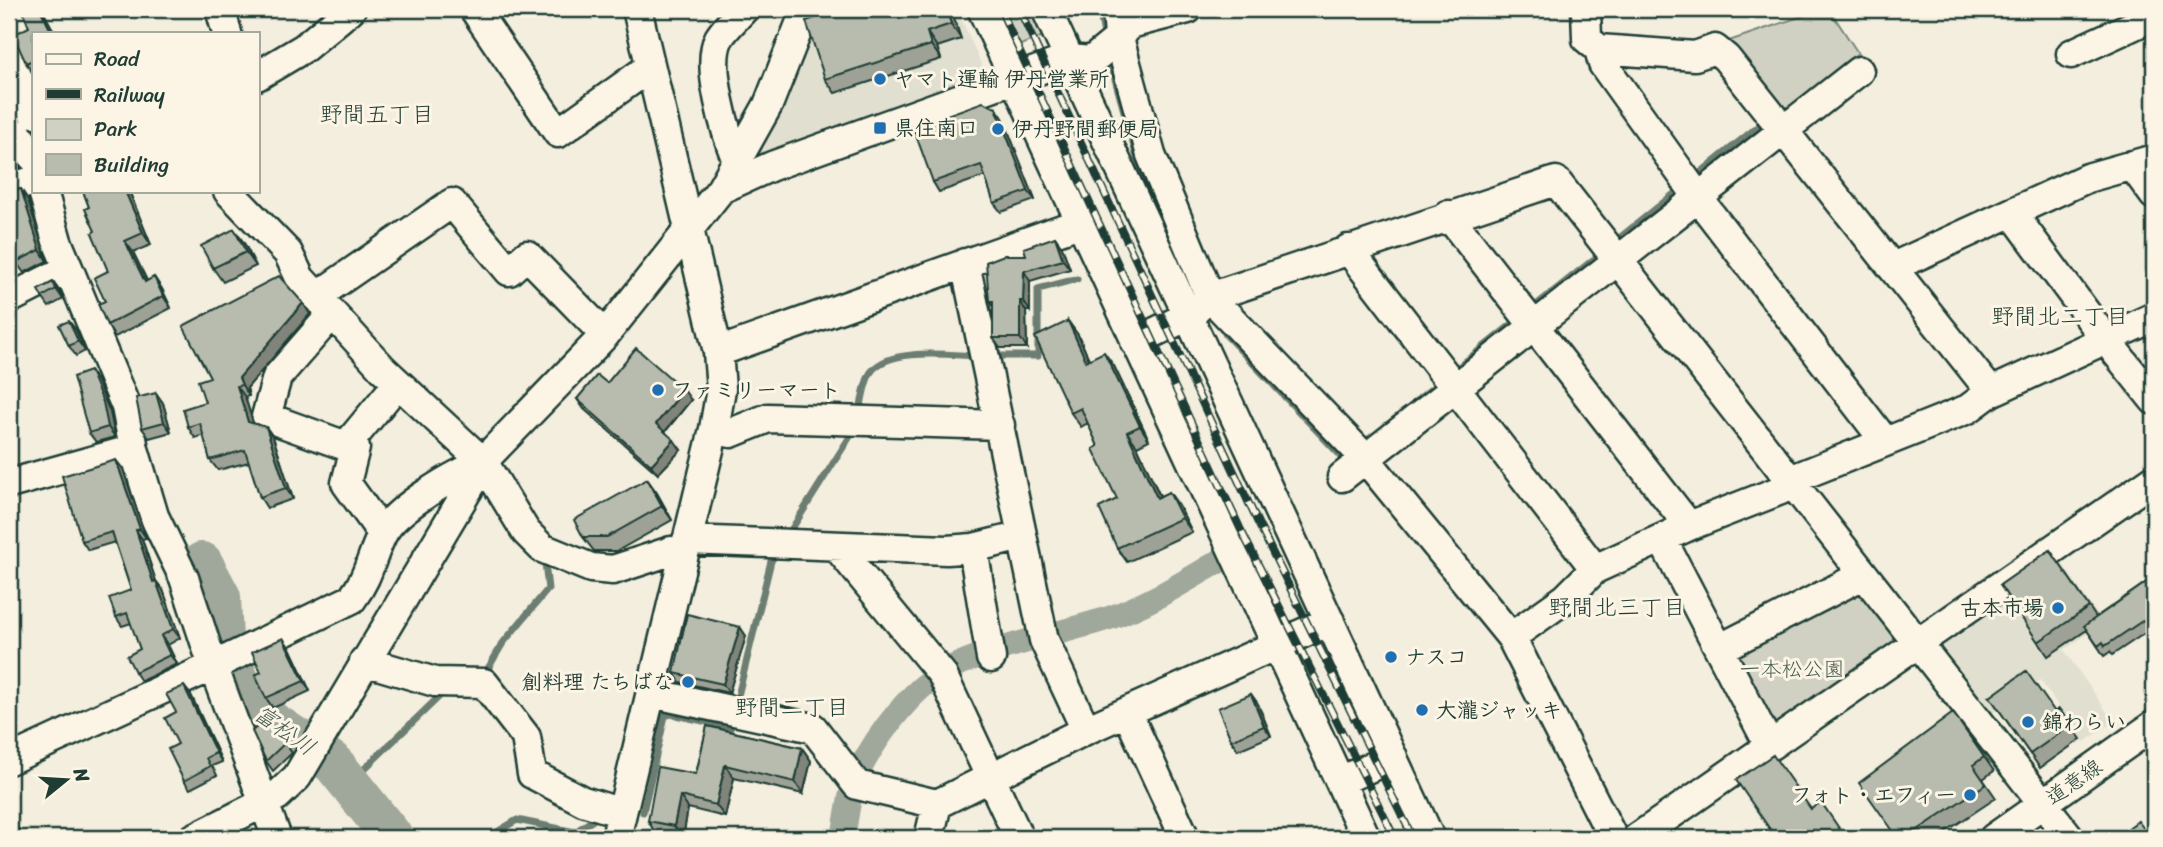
<svg xmlns="http://www.w3.org/2000/svg" width="2163" height="847" viewBox="0 0 2163 847" font-family="Sriracha,'Klee One',sans-serif">
  <style>
    .built { fill: #e1dfd0 }
    .green { fill: #d0d1c2; stroke: #78877b; stroke-width: 2 }
    .lines { fill: none; stroke-linecap: round; stroke-linejoin: round }
    .stream { stroke: #6c7d72; stroke-width: 7 }
    .canal { stroke: #a0a89b; stroke-width: 24 }
    .river { stroke: #a0a89b; stroke-width: 42 }
    .minor-casing { stroke: #1f3d34; stroke-width: 33 }
    .minor { stroke: #fcf5e5; stroke-width: 28 }
    .rail-casing { stroke: #1f3d34; stroke-width: 8 }
    .rail { stroke: #fcf5e5; stroke-width: 5; stroke-dasharray: 16; stroke-linecap: butt }
    .wall { fill: #9ea296; stroke: #1f3d34; stroke-width: 2 }
    .shaded-wall { fill: #81847a; stroke: #1f3d34; stroke-width: 2 }
    .building { fill: #b8bcae; stroke: #1f3d34; stroke-width: 2 }
    .poi-dot { fill: #1f6fb2; stroke: #fcf5e5; stroke-width: 2.5 }
    .labels { text-anchor: middle; stroke-width: 6; stroke-linejoin: round; paint-order: stroke }
    .poi-label { font-size: 21px; font-weight: bold; fill: #1f3d34; stroke: #fcf5e5; text-anchor: start }
    .park-label { font-size: 21px; fill: #425b50; stroke: #fcf5e5 }
    .street-label { font-size: 21px; fill: #1f3d34; stroke: #fcf5e5 }
    .neighbourhood-label { font-size: 23px; fill: #1f3d34; stroke: #fcf5e5 }
    .water-label { font-size: 23px; font-style: italic; fill: #465d53; stroke: #fcf5e5 }
  </style>
  <rect width="100%" height="100%" fill="#f3eede"/>
  <filter id="ink" filterUnits="userSpaceOnUse"><feTurbulence type="fractalNoise" baseFrequency=".0143" numOctaves="2"/><feDisplacementMap in="SourceGraphic" scale="14" xChannelSelector="R" yChannelSelector="G"/><feConvolveMatrix kernelMatrix="1 2 1 2 8 2 1 2 1" color-interpolation-filters="sRGB"/></filter>
  <g filter="url(#ink)">
    <!-- built -->
    <path class="built" d="M820 9H957L983 68 980 76 758 155 756 151 796 69Z
      M2059 559 2103 623 2064 650 2114 722 2084 742 2040 680 1991 714 1940 650 1943 640Z"/>
    <!-- green -->
    <path class="green" d="M994 9H1034L1046 35 1013 48Z
      M1823 9H1829L1858 53 1790 107H1782L1729 41Z
      M1860 590 1900 643 1771 729 1734 655Z"/>
    <g class="lines">
      <!-- stream -->
      <path class="stream" d="M1099 9 1105 39
        M1108 54 1145 186 1175 248
        M1694 178 1766 120
        M1612 244 1684 186
        M1530 310 1603 252
        M1220 324 1226 335 1342 457 1350 452
        M989 356H1038V289L1077 279
        M1451 373 1521 317
        M1415 402 1441 381
        M859 415C862 403 864 382 871 372 889 347 950 355 977 356
        M786 538 856 427
        M483 677 503 643 548 589 545 563
        M736 704 771 561 778 551
        M344 776 359 774 446 690
        M643 812 665 716 671 714 731 727 734 716
        M487 838 517 820 575 832 593 820"/>
      <!-- canal -->
      <path class="canal" d="M843 838C847 817 849 790 859 771 877 735 916 682 954 666 1004 644 1060 634 1112 617 1152 603 1188 579 1225 558"/>
      <!-- river -->
      <path class="river" d="M202 563 220 597 222 640 249 707 333 763 393 838"/>
      <!-- minor casing -->
      <g class="minor-casing">
        <path id="minor" d="M220 9 227 33
          M474 9 558 133 650 67
          M982 9 1366 838
          M1046 9 1430 838
          M1117 9 1119 38 1151 155 1210 297 1365 458 1511 637 1613 838
          M1586 9 1587 39 1599 49 1695 56 1715 49 1726 58 1991 392
          M1599 49 1603 64 1708 211 1884 440
          M2071 54 2154 16
          M9 57 33 113
          M257 76 304 48 351 9
          M9 130 19 136 33 157
          M737 161C726 134 705 65 719 38 725 28 736 18 744 9
          M2132 165 2154 195
          M9 188 33 181
          M721 189 772 166 1069 59 1091 61 1119 38 1130 24 1188 9
          M228 191 288 253 300 278 383 369 484 463 526 532 542 548 591 568 613 570 671 551 683 553
          M2013 214 2106 340 2154 400
          M1448 215 1689 526
          M1348 249 1595 569
          M965 263 1044 640 1086 730
          M1893 267 2087 178 2154 159
          M316 297 452 203 509 271 527 255 605 335
          M9 299 68 269
          M332 314 277 377 266 417 346 446 398 383
          M1135 342 1190 315 1210 297 1556 181 2070 838
          M718 352 1079 223
          M714 429 731 433 768 418 1000 425
          M346 446 355 448 346 483 382 533
          M1342 477 1859 71
          M9 484 134 449
          M687 540 947 550 973 548 1022 536
          M1663 541 1769 745
          M838 548 942 674 1019 838
          M973 548 991 658
          M1511 637 1566 598 1595 569 1689 526 1781 490 1790 480 1968 409 1991 392 2154 317
          M1721 648 1863 575
          M364 661 435 682 484 683 526 737 532 774 583 801 622 813
          M651 693 813 728 857 785 937 804
          M1127 712 1185 838
          M9 760 213 666 184 578 154 516 134 449 126 407 57 241 43 191
          M1340 781 1393 757
          M194 838 277 796 297 777 488 456 605 335 721 189 768 105 806 9
          M277 838 213 666 352 599C370 575 370 559 382 535 394 509 458 472 484 463
          M616 838 714 429 721 389 718 352 637 9
          M929 838 937 804 1086 730 1330 621
          M1637 838 2154 479
          M1994 838 2154 725"/>
      </g>
      <!-- minor -->
      <use href="#minor" class="minor"/>
      <!-- rail casing -->
      <g class="rail-casing">
        <path id="rail" d="M1000 9 1240 528 1395 838
          M1019 9 1258 523 1413 838"/>
      </g>
      <!-- rail -->
      <use href="#rail" class="rail"/>
    </g>
    <!-- wall -->
    <path class="wall" d="M22 9H43L33 33V73L26 63 29 27Z
      M951 9 961 39 937 47 941 59 835 93 825 79Z
      M996 108 1003 118 1035 200 1001 212 994 203 985 176 939 192 933 182Z
      M9 151 20 168 9 172Z
      M21 189 28 200 47 261 24 273 16 262 11 250 9 251V191Z
      M83 191H129L151 245 133 252 147 281 154 277 162 289 171 308 115 337 107 325 105 301 108 271 95 231 89 207Z
      M234 229 244 243 256 266 223 282 213 268Z
      M1055 237 1062 247 1070 269 1030 281V311H1026L1027 348H1000L993 338V307L989 301 1026 255Z
      M53 282 60 292 63 299 49 307 42 297Z
      M303 303 310 314 247 388 249 396 245 397 253 423 266 427 273 437 293 499 267 508 260 497 249 462 218 470 210 460 204 435 195 438 188 427 205 402 210 377Z
      M1068 321 1078 335 1089 359 1114 366 1149 440 1137 446 1160 496 1169 492 1179 506 1192 532 1127 562 1117 548V499L1098 446 1088 423 1081 427 1071 413Z
      M76 330 85 351 76 356 69 346Z
      M97 381 110 412 115 437 96 442 89 433Z
      M607 383 691 400 665 432 681 450 658 474 584 409 577 399Z
      M156 393 163 403 171 432 149 438 142 428Z
      M123 469 146 538 142 539 156 581 163 590 180 638 168 645 177 664 141 681 135 672 140 649 131 623 122 626 116 617 131 590 115 542 88 550 82 541Z
      M647 479 657 493 672 520 617 551H594L583 537Z
      M2050 550 2096 617 2154 577V627L2112 655 2110 652 2104 656 2087 630 2048 656 2000 585Z
      M740 627 746 636 729 693 680 682 674 673Z
      M290 648 310 691 273 708 266 698 261 672Z
      M1251 694 1258 704 1271 736 1238 750 1231 740Z
      M191 695 222 762 212 766 217 775 190 789 184 781 178 744 176 712Z
      M1990 697 2055 712 2059 709 2081 739 2040 768Z
      M1953 713 1994 771 1983 779 1996 798 1936 838H1898Z
      M267 719 292 753 273 771 266 761Z
      M707 726 802 748 811 761 803 794 734 778 725 817 688 808 683 838 656 834 648 821 696 774Z"/>
    <!-- shaded-wall -->
    <path class="shaded-wall" d="M40 9H42L55 33H52Z
      M946 9H951L961 39 951 24Z
      M927 32 937 47 941 59 931 45Z
      M996 108 1003 118 1035 200 1028 191Z
      M21 189 28 200 47 261 40 250Z
      M125 191H129L151 245 143 233Z
      M234 229 244 243 256 266 246 252Z
      M1055 237 1062 247 1070 269 1063 260Z
      M125 241 133 252 153 293 145 282Z
      M1024 271 1030 281V311L1023 301Z
      M154 277 162 289 171 308 163 296Z
      M53 282 60 292 63 299 56 289Z
      M1020 301 1026 311 1027 348 1020 338Z
      M303 303 310 314 247 388 249 396 242 385 239 378Z
      M69 321 76 330 85 351 78 341Z
      M1068 321 1078 335 1096 375 1086 361Z
      M1104 352 1114 366 1149 440 1140 426Z
      M90 371 97 381 110 412 115 437 108 427Z
      M237 386 245 397 256 432 248 422Z
      M684 390 691 400 663 434 656 424Z
      M156 393 163 403 171 432 164 422Z
      M266 427 273 437 293 499 286 488Z
      M1127 432 1137 446 1167 512 1157 498Z
      M674 440 681 450 658 474 651 465Z
      M116 460 123 469 146 538 140 529Z
      M647 479 657 493 672 520 662 506Z
      M1169 492 1179 506 1192 532 1182 518Z
      M136 530 142 539 159 591 153 582Z
      M156 581 163 590 180 638 173 629Z
      M740 627 746 636 729 693 723 684Z
      M161 636 168 645 177 664 170 655Z
      M283 638 290 648 310 691 304 681Z
      M184 686 191 695 222 762 216 753Z
      M1251 694 1258 704 1271 736 1264 726Z
      M802 748 811 761 803 794 795 782Z
      M725 765 734 778 725 817 716 805Z
      M680 796 688 808 683 838 674 826Z"/>
    <!-- building -->
    <path class="building" d="M22 9H40L52 33H33V60L26 63 13 35 29 27Z
      M843 9H946L951 24 927 32 931 45 825 79 806 21Z
      M983 102 996 108 1028 191 994 203 981 165 933 182 913 127Z
      M21 189 40 250 16 262 9 245V191Z
      M83 191H125L143 233 125 241 145 282 154 277 163 296 107 325 98 304 105 301 94 278 108 271 92 233 95 231 85 209 89 207Z
      M234 229 246 252 213 268 201 246Z
      M1055 237 1063 260 1024 271 1023 301H1020V338H993V301H989L986 262 1004 255H1026L1024 248Z
      M279 276 303 303 239 378 242 385 237 386 248 422 266 427 286 488 260 497 245 450 210 460 200 423 188 427 183 409 205 402 198 381 210 377 183 326Z
      M53 282 56 289 42 297 38 290Z
      M69 321 78 341 69 346 59 325Z
      M1068 321 1086 361 1104 352 1140 426 1127 432 1157 498 1169 492 1182 518 1117 548 1099 508 1117 499 1093 449 1098 446 1081 408 1071 413 1035 337Z
      M636 348 684 390 656 424 674 440 651 465 577 399 597 375 607 383Z
      M90 371 103 402 108 427 89 433 73 377Z
      M156 393 164 422 142 428 136 398Z
      M116 460 140 529 136 530 153 582 156 581 173 629 161 636 170 655 135 672 127 656 140 649 127 613 116 617 109 598 131 590 112 532 82 541 62 476Z
      M647 479 662 506 607 537H583L574 520Z
      M2050 550 2089 607 2038 642 2000 585Z
      M2154 577V613L2105 646 2103 642 2098 646 2084 626Z
      M687 614 740 627 723 684 674 673Z
      M283 638 304 681 266 698 255 675 261 672 252 652Z
      M2026 671 2055 712 2059 709 2071 725 2030 754 1990 697Z
      M184 686 216 753 206 758 210 766 184 781 168 749 178 744 165 718 176 712 166 694Z
      M1251 694 1264 726 1231 740 1218 708Z
      M1953 713 1984 757 1973 765 1986 784 1906 838H1898L1859 783Z
      M267 719 285 743 266 761 252 731Z
      M707 726 802 748 795 782 725 765 716 805 680 796 674 826 648 821 658 767 696 774Z
      M1773 755 1811 809 1821 802 1843 834 1838 838H1776L1736 780Z
      M2138 821 2151 838H2115Z"/>
  </g>
  <!-- markers -->
  <g class="poi-dot">
    <circle cx="880" cy="79" r="7"/>
    <rect x="873" y="121" width="14" height="14" rx="3.5"/>
    <circle cx="998" cy="129" r="7"/>
    <circle cx="658" cy="390" r="7"/>
    <circle cx="2058" cy="608" r="7"/>
    <circle cx="1391" cy="657" r="7"/>
    <circle cx="688" cy="682" r="7"/>
    <circle cx="1422" cy="710" r="7"/>
    <circle cx="2028" cy="722" r="7"/>
    <circle cx="1970" cy="795" r="7"/>
  </g>
  <g class="labels">
    <!-- poi labels -->
    <g class="poi-label">
      <text x="894" y="86">ヤマト運輸 伊丹営業所</text>
      <text x="894" y="135">県住南口</text>
      <text x="1012" y="136">伊丹野間郵便局</text>
      <text x="672" y="397">ファミリーマート</text>
      <text x="2044" y="615" text-anchor="end">古本市場</text>
      <text x="1405" y="664">ナスコ</text>
      <text x="674" y="689" text-anchor="end">創料理 たちばな</text>
      <text x="1436" y="717">大瀧ジャッキ</text>
      <text x="2042" y="729">錦わらい</text>
      <text x="1956" y="802" text-anchor="end">フォト・エフィー</text>
    </g>
    <!-- park labels -->
    <g class="park-label">
      <text x="1792" y="676">一本松公園</text>
    </g>
    <!-- street labels -->
    <g class="street-label">
      <text transform="translate(2074 782) rotate(-35)" y="7">道意線</text>
    </g>
    <!-- neighbourhood labels -->
    <g class="neighbourhood-label">
      <text x="377" y="122">野間五丁目</text>
      <text x="2060" y="324">野間北二丁目</text>
      <text x="1617" y="615">野間北三丁目</text>
      <text x="792" y="715">野間二丁目</text>
    </g>
    <!-- water labels -->
    <g class="water-label">
      <text transform="translate(285 730) rotate(35)" y="8">富松川</text>
    </g>
  </g>
  <!-- margin -->
  <rect width="2163" height="847" fill="none" stroke="#fcf5e5" stroke-width="35"/>
  <rect x="18" y="18" width="2128" height="812" fill="none" stroke="#1f3d34" stroke-width="2.5" filter="url(#ink)"/>
  <!-- legend -->
  <rect x="32" y="32" width="228" height="161" fill="#fcf5e5" stroke="#a4ab9e" stroke-width="2"/>
  <rect x="46" y="54" width="35" height="10" fill="#fcf5e5" stroke="#a4ab9e" stroke-width="2"/>
  <text x="94" y="66" font-size="21" fill="#1f3d34">Road</text>
  <rect x="46" y="89" width="35" height="10" fill="#1f3d34" stroke="#a4ab9e" stroke-width="2"/>
  <text x="94" y="102" font-size="21" fill="#1f3d34">Railway</text>
  <rect x="46" y="119" width="35" height="21" fill="#d0d1c2" stroke="#a4ab9e" stroke-width="2"/>
  <text x="94" y="136" font-size="21" fill="#1f3d34">Park</text>
  <rect x="46" y="154" width="35" height="21" fill="#b8bcae" stroke="#a4ab9e" stroke-width="2"/>
  <text x="94" y="172" font-size="21" fill="#1f3d34">Building</text>
  <!-- north arrow -->
  <g transform="translate(66 780) rotate(72)" stroke="#fcf5e5" stroke-width="5" paint-order="stroke">
  <path d="M0-5L12 26L0 18L-12 26Z" fill="#1f3d34"/>
  <text y="-10" font-size="19" font-weight="bold" text-anchor="middle" fill="#1f3d34">N</text>
  </g>
</svg>
